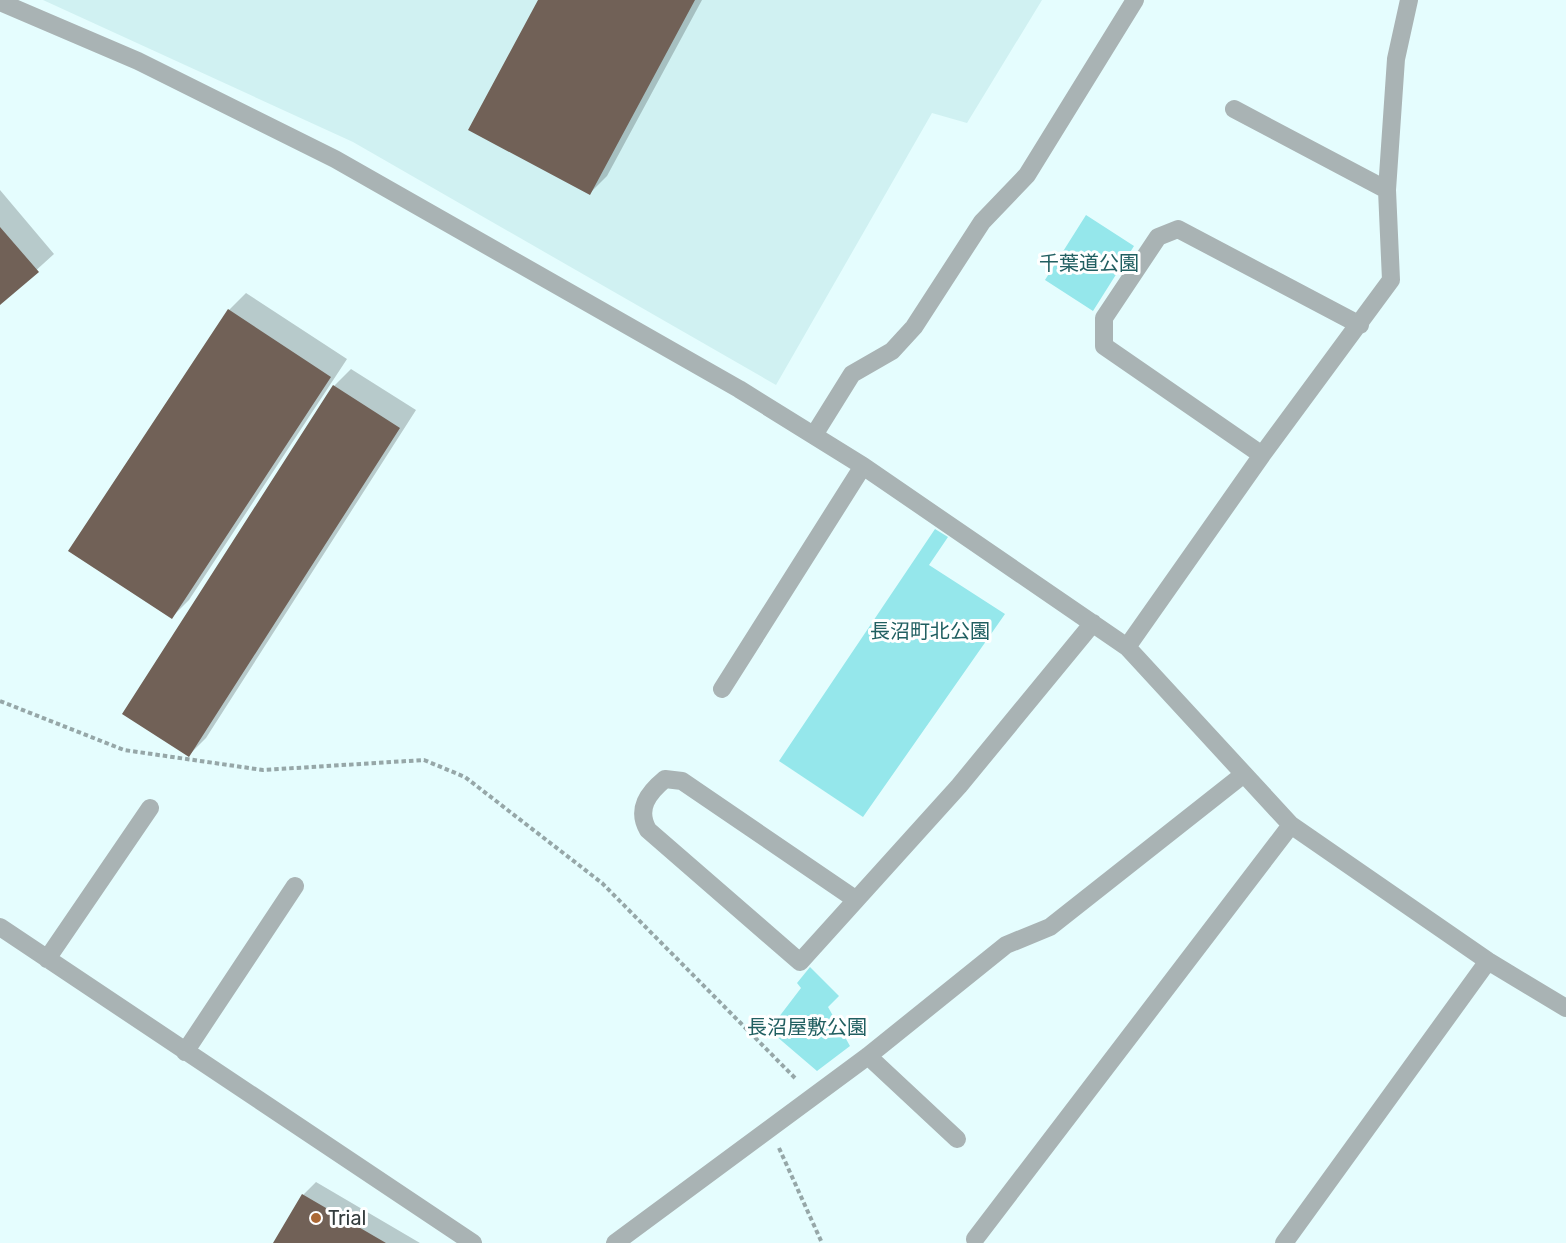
<svg xmlns="http://www.w3.org/2000/svg" width="1566" height="1243" viewBox="0 0 1566 1243" font-family="Rubik,'Noto Sans JP',sans-serif">
  <style>
    .built { fill: #d0f1f2 }
    .green { fill: #95e7eb }
    .shadow { fill: #0003 }
    .building { fill: #716157 }
    .lines { fill: none; stroke-linecap: round; stroke-linejoin: round }
    .path { stroke: #96a7a8; stroke-width: 4; stroke-dasharray: 4.5 3; stroke-linecap: butt }
    .minor { stroke: #a9b3b4; stroke-width: 18 }
    .poi-dot { fill: #ab6835; stroke: #fff; stroke-width: 2 }
    .labels { text-anchor: middle; stroke-width: 6; stroke-linejoin: round; paint-order: stroke }
    .park-label { font-size: 20px; fill: #215f61; stroke: #fff }
    .poi-label { font-size: 20px; fill: #333c3d; stroke: #fff; text-anchor: start }
  </style>
  <rect width="100%" height="100%" fill="#e5fdfe"/>
  <!-- built -->
  <path class="built" d="M43 0H1042L967 123 932 113 776 385 353 142Z"/>
  <!-- green -->
  <path class="green" d="M1086 215 1134 246 1093 311 1045 280Z
    M935 529 948 537 929 565 1005 614 863 817 779 761Z
    M810 967 839 996 828 1007 850 1046 817 1071 769 1030 801 988 797 983Z"/>
  <!-- shadow -->
  <path class="shadow" d="M540 0H702L607 176 590 193Z
    M0 190 54 254 0 303Z
    M246 293 347 359 189 600 172 617 229 310Z
    M351 369 416 410 206 738 189 755 334 386Z
    M316 1182 420 1243H275L303 1195Z"/>
  <!-- building -->
  <path class="building" d="M538 0H695L590 195 468 130Z
    M0 227 39 272 0 305Z
    M228 309 331 377 172 619 68 551Z
    M333 385 400 428 189 757 122 714Z
    M302 1194 386 1243H273Z"/>
  <g class="lines">
    <!-- path -->
    <path class="path" d="M0 701 124 750 263 770 424 760 465 777 602 883 795 1078 793 1080
      M779 1148 822 1243"/>
    <!-- minor -->
    <path class="minor" d="M0 2 138 61 335 159 739 389 863 466 1127 647 1291 825 1488 961 1566 1008
      M1234 109 1387 190
      M814 435 852 374 892 351 914 327 982 222 1027 175 1135 0
      M1262 455 1104 346V318L1158 237 1178 229 1360 325
      M1127 647 1262 455 1391 280 1387 190 1396 59 1409 0
      M722 689 863 466
      M855 899 682 781 665 779C648 793 636 809 648 830L800 962 959 786 1093 623
      M0 927 473 1243
      M47 959 150 808
      M185 1052 295 886
      M868 1056 957 1139
      M975 1239 1291 825
      M615 1243 868 1056 1006 945 1050 927 1244 774
      M1284 1243 1488 961"/>
  </g>
  <!-- markers -->
  <circle class="poi-dot" cx="316" cy="1218" r="6"/>
  <g class="labels">
    <!-- park labels -->
    <g class="park-label">
      <text x="1089" y="270">千葉道公園</text>
      <text x="930" y="638">長沼町北公園</text>
      <text x="807" y="1034">長沼屋敷公園</text>
    </g>
    <!-- poi labels -->
    <g class="poi-label">
      <text x="328" y="1225">Trial</text>
    </g>
  </g>
</svg>
